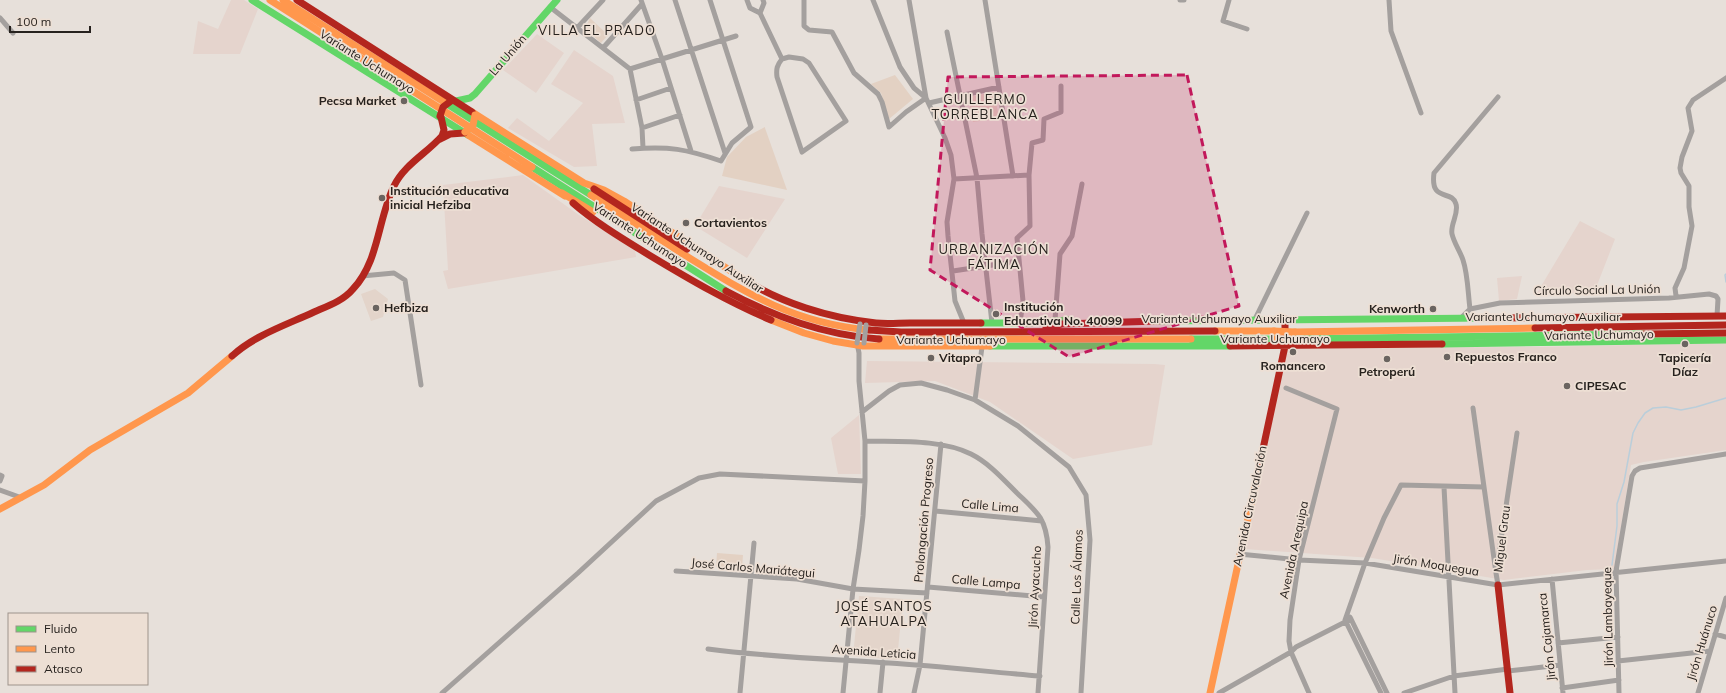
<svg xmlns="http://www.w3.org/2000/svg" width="1726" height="693" viewBox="0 0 1726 693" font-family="Mulish,sans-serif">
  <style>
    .built { fill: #e3d4ca }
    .industrial { fill: #e5d4cd }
    .green { fill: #e3d1c3 }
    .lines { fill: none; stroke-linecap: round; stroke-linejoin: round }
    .stream { stroke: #baceda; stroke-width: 1.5 }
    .street { stroke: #a4a09e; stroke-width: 5 }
    .fast { stroke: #63d668; stroke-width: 7 }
    .slow { stroke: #ff974d; stroke-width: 7 }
    .jam { stroke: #b3261e; stroke-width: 7 }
    .street-bridge { stroke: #a4a09e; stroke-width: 5 }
    .slow-bridge { stroke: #ff974d; stroke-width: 7 }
    .jam-bridge { stroke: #b3261e; stroke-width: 7 }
    .marked { fill: #c2185b; fill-opacity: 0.2; stroke: #c2185b; stroke-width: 3; stroke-dasharray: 8 5; stroke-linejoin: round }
    .poi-dot { fill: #6a6460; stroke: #eddfd4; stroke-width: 1.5 }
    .labels { text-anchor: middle; stroke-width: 3.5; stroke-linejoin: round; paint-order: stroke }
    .street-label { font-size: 12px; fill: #27221e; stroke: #eddfd4 }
    .poi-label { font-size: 12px; font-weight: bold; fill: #27221e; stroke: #eddfd4; text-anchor: start }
    .neighbourhood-label { font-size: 13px; letter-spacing: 1px; fill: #27221e; stroke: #eddfd4 }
  </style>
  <rect width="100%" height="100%" fill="#e7e0da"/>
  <!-- built -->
  <path class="built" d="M375 289 388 299 383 317 371 321 361 294Z
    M859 596 903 599 897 660 853 656Z"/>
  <!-- industrial -->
  <path class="industrial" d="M231 0H244L258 9 240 54H193L198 21 218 29Z
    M537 34 564 53 536 93 503 70Z
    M574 50 613 76 625 123 592 124 597 166 574 167 508 128 517 118 549 141 583 103 551 84Z
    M523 175 579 215 635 250 636 257 448 289 443 271 448 270 443 185Z
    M719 186 785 199 747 258 695 226Z
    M1580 221 1615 239 1594 293H1537Z
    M1522 276 1517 299 1499 301 1497 278Z
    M1726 343V450L1644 462 1631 465 1614 569 1587 570 1504 580 1372 558 1245 549 1287 348 1539 347Z
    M867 361 1154 364 1165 365 1152 445 1073 459 990 402 935 381 865 383Z
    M859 415 861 474H838L831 438Z"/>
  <!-- green -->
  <path class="green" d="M590 18 608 35 601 43 585 29Z
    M895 75 913 99 889 119 881 93 871 84Z
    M994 92 999 118 973 122 968 97Z
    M765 127V128L787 190 722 176 727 157 746 137Z
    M717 553 743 555 742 569 716 567Z"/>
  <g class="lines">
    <!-- stream -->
    <path class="stream" d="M1726 274 1725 275 1726 282
      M1612 565 1617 526V504L1624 482 1633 433 1638 423 1645 413 1653 408 1666 407 1681 410 1696 407 1726 398"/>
    <!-- street -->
    <path class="street" d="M641 0 662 59 691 151
      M675 0 725 153
      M747 0 750 8 760 13 782 59
      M804 0V26L809 30 832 32 854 73 878 94 882 102 889 127 906 112 926 98
      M873 0 900 67 914 88 926 98
      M909 0 926 98 945 138 951 155 954 179 947 222 948 236 955 301 964 323
      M985 0 1013 176
      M1180 0H1184
      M1229 0 1223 21 1247 29
      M1389 0 1391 31 1421 113
      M550 7 630 69 642 128 643 148
      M760 13 764 3 763 0
      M0 18 13 33
      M577 28 603 0
      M947 32 977 178 982 234 992 323
      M603 48 642 4
      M789 57 803 59 809 63 846 121 802 152 777 77C776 69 777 65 782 59Z
      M630 69 736 36
      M636 100 671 88
      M929 103 999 87
      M642 128 680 115
      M632 149C669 146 686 149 721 161L732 143 751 127 710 0
      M954 179 1029 175
      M953 271 1019 261
      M362 276 394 273 405 280 421 385
      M1676 296 1675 288 1684 268 1692 226 1689 207V186L1681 173 1680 168 1682 157 1692 131 1688 108 1693 100 1726 78
      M1470 309C1468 294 1468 275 1463 260 1460 251 1454 243 1452 234 1450 224 1459 214 1456 204 1452 189 1430 203 1434 173L1498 97
      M1461 318 1470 309 1500 303 1669 298 1709 294 1716 296 1718 299 1717 316
      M1255 319 1307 213
      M1055 320 1060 254 1072 236 1082 184
      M1020 323 1023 301 1017 238 1030 226 1029 175 1032 143 1043 140 1044 119 1061 112V86
      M1286 388 1337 409 1299 560 1290 620 1289 641 1291 652 1309 693
      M975 400 982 347
      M1473 408 1496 573
      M862 412 889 391 900 385 921 383 947 390 975 400 1018 426 1069 467 1086 495 1090 540 1081 693
      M865 441C898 442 941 439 971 454 989 463 1003 479 1017 493 1037 512 1046 518 1048 547L1038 693
      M0 475 2 476 0 481
      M1444 487 1455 693
      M0 490 22 498
      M935 511 1042 521
      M1239 554 1299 560 1365 563 1498 585 1726 561
      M676 571 797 579 853 589 927 593
      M1552 579 1563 693
      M1498 585 1496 573 1517 433
      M928 587 1044 597
      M1350 617 1387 693
      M1715 634 1726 637
      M1558 643 1618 637
      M708 649C768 657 828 659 889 663 939 666 990 672 1040 676
      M1618 661 1710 651
      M1508 671 1560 665
      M1562 688 1619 680
      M442 693 578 573 656 501 699 478 720 474 865 481
      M740 693 754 543
      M843 693 853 589 859 550 863 516 865 481V441L859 381V353L857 343
      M880 693 883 662
      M914 693 920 665 941 444
      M1219 693 1291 652 1296 647 1351 619
      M1381 693 1345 620 1365 563 1384 518 1401 485 1484 487
      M1404 693 1454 676 1508 669
      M1619 693 1616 571 1632 476 1635 471 1640 468 1726 454
      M1698 693 1726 598"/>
    <!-- fast -->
    <path class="fast" d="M252 0 468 135
      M456 101 470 98 475 94 557 0
      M444 102 591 195
      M532 167 726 291
      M1154 321 1487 318
      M981 323H1028L1068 320
      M1191 339H1274
      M1293 339 1643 334
      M1442 344 1726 340
      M990 346H1230"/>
    <!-- slow -->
    <path class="slow" d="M270 0 532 167
      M283 0 444 102
      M472 112 584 183 604 190 624 201 740 277
      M468 135 565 196
      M562 193 593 212
      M591 195C622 215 652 234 683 254 746 293 793 323 869 330
      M771 320 804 333 833 341 863 346H990
      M1215 331H1274
      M1295 332 1535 328
      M879 339H1191
      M0 509 44 485 90 450 188 393 232 356
      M1210 693 1260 463"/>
    <!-- jam -->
    <path class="jam" d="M297 0 472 112
      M440 139 450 134 464 133
      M594 189 687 249
      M573 203C596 223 623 239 649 255 689 279 728 302 771 320
      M740 277C780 303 829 318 876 323 887 324 899 323 910 323 933 323 957 323 981 323
      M726 291C775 317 824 335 879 339
      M1487 318 1726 316
      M1046 327 1062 324 1158 321
      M1535 328 1726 325
      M869 330 901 332 1215 331
      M1643 334 1726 333
      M1230 346 1442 344
      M232 356C255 335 286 325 314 312 328 306 343 301 353 289 379 262 378 218 394 186 404 165 427 153 442 136L444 130 441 117
      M1260 463 1285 346V319
      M1498 585 1510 693"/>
    <!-- street-bridge -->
    <path class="street-bridge" d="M857 343 860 324
      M864 343 866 325"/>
    <!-- slow-bridge -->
    <path class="slow-bridge" d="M465 132 473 125 475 115
      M1274 331 1295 332
      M1274 339H1293"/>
    <!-- jam-bridge -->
    <path class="jam-bridge" d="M440 116 443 107 451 101"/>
  </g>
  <!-- marked area -->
  <path class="marked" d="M1187 75 1239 306 1069 357 930 270 948 77Z"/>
  <!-- markers -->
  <g class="poi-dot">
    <circle cx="404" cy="101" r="4"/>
    <circle cx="382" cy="198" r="4"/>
    <circle cx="686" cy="223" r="4"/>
    <circle cx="376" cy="308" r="4"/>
    <circle cx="1433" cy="309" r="4"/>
    <circle cx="996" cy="314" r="4"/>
    <circle cx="1685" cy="344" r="4"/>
    <circle cx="1293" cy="352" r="4"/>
    <circle cx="1447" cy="357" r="4"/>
    <circle cx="931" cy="358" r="4"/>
    <circle cx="1387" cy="359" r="4"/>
    <circle cx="1567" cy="386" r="4"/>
  </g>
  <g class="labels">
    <!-- street labels -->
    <g class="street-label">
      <text transform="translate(508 55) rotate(-49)" y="4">La Unión</text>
      <text transform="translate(367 62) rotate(32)" y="4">Variante Uchumayo</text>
      <text transform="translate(640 235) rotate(33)" y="4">Variante Uchumayo</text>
      <text transform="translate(697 248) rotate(33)" y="4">Variante Uchumayo Auxiliar</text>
      <text transform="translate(1597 290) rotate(-1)" y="4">Círculo Social La Unión</text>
      <text x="1543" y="321">Variante Uchumayo Auxiliar</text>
      <text x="1219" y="323">Variante Uchumayo Auxiliar</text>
      <text transform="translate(1599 335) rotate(-1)" y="4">Variante Uchumayo</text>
      <text x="1275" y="343">Variante Uchumayo</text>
      <text x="951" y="344">Variante Uchumayo</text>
      <text transform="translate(990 506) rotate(5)" y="4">Calle Lima</text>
      <text transform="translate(1250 506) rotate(-78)" y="4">Avenida Circuvalación</text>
      <text transform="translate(924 520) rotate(-85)" y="4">Prolongación Progreso</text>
      <text transform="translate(1502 539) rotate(-83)" y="4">Miguel Grau</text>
      <text transform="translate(1294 550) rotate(-78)" y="4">Avenida Arequipa</text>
      <text transform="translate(1436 565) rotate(9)" y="4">Jirón Moquegua</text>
      <text transform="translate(753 568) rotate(5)" y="4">José Carlos Mariátegui</text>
      <text transform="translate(1077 577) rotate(-88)" y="4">Calle Los Álamos</text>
      <text transform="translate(986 582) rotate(5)" y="4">Calle Lampa</text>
      <text transform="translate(1035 587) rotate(-87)" y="4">Jirón Ayacucho</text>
      <text transform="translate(1608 617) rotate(-91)" y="4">Jirón Lambayeque</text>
      <text transform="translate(1547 637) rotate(-96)" y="4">Jirón Cajamarca</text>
      <text transform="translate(1702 643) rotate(-73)" y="4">Jirón Huánuco</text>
      <text transform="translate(874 652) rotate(4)" y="4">Avenida Leticia</text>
    </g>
    <!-- poi labels -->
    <g class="poi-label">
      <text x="396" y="105" text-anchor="end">Pecsa Market</text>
      <text x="390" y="195">Institución educativa<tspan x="390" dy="14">inicial Hefziba</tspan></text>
      <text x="694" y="227">Cortavientos</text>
      <text x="1004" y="311">Institución<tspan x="1004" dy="14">Educativa No. 40099</tspan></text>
      <text x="384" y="312">Hefbiza</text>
      <text x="1425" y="313" text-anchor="end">Kenworth</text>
      <text x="1455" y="361">Repuestos Franco</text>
      <text x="939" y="362">Vitapro</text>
      <text x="1685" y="362" text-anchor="middle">Tapicería<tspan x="1685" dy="14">Díaz</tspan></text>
      <text x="1293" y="370" text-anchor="middle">Romancero</text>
      <text x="1387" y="376" text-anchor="middle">Petroperú</text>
      <text x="1575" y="390">CIPESAC</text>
    </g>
    <!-- neighbourhood labels -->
    <g class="neighbourhood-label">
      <text x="597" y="35">VILLA EL PRADO</text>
      <text x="985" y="104">GUILLERMO<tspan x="985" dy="15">TORREBLANCA</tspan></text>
      <text x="994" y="254">URBANIZACIÓN<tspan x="994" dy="15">FÁTIMA</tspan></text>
      <text x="884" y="611">JOSÉ SANTOS<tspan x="884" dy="15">ATAHUALPA</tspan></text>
    </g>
  </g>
  <!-- legend -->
  <rect x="8" y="613" width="140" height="72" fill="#eddfd4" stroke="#9e938b"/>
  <rect x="16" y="626" width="20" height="6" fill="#63d668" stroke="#9e938b"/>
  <text x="44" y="633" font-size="12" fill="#27221e">Fluido</text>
  <rect x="16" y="646" width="20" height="6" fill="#ff974d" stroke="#9e938b"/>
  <text x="44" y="653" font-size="12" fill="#27221e">Lento</text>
  <rect x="16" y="666" width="20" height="6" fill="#b3261e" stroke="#9e938b"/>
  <text x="44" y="673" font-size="12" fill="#27221e">Atasco</text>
  <!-- scale -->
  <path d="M10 26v6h80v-6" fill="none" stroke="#27221e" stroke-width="2"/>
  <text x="16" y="26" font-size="12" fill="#27221e" stroke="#eddfd4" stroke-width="3" paint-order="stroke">100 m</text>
</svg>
